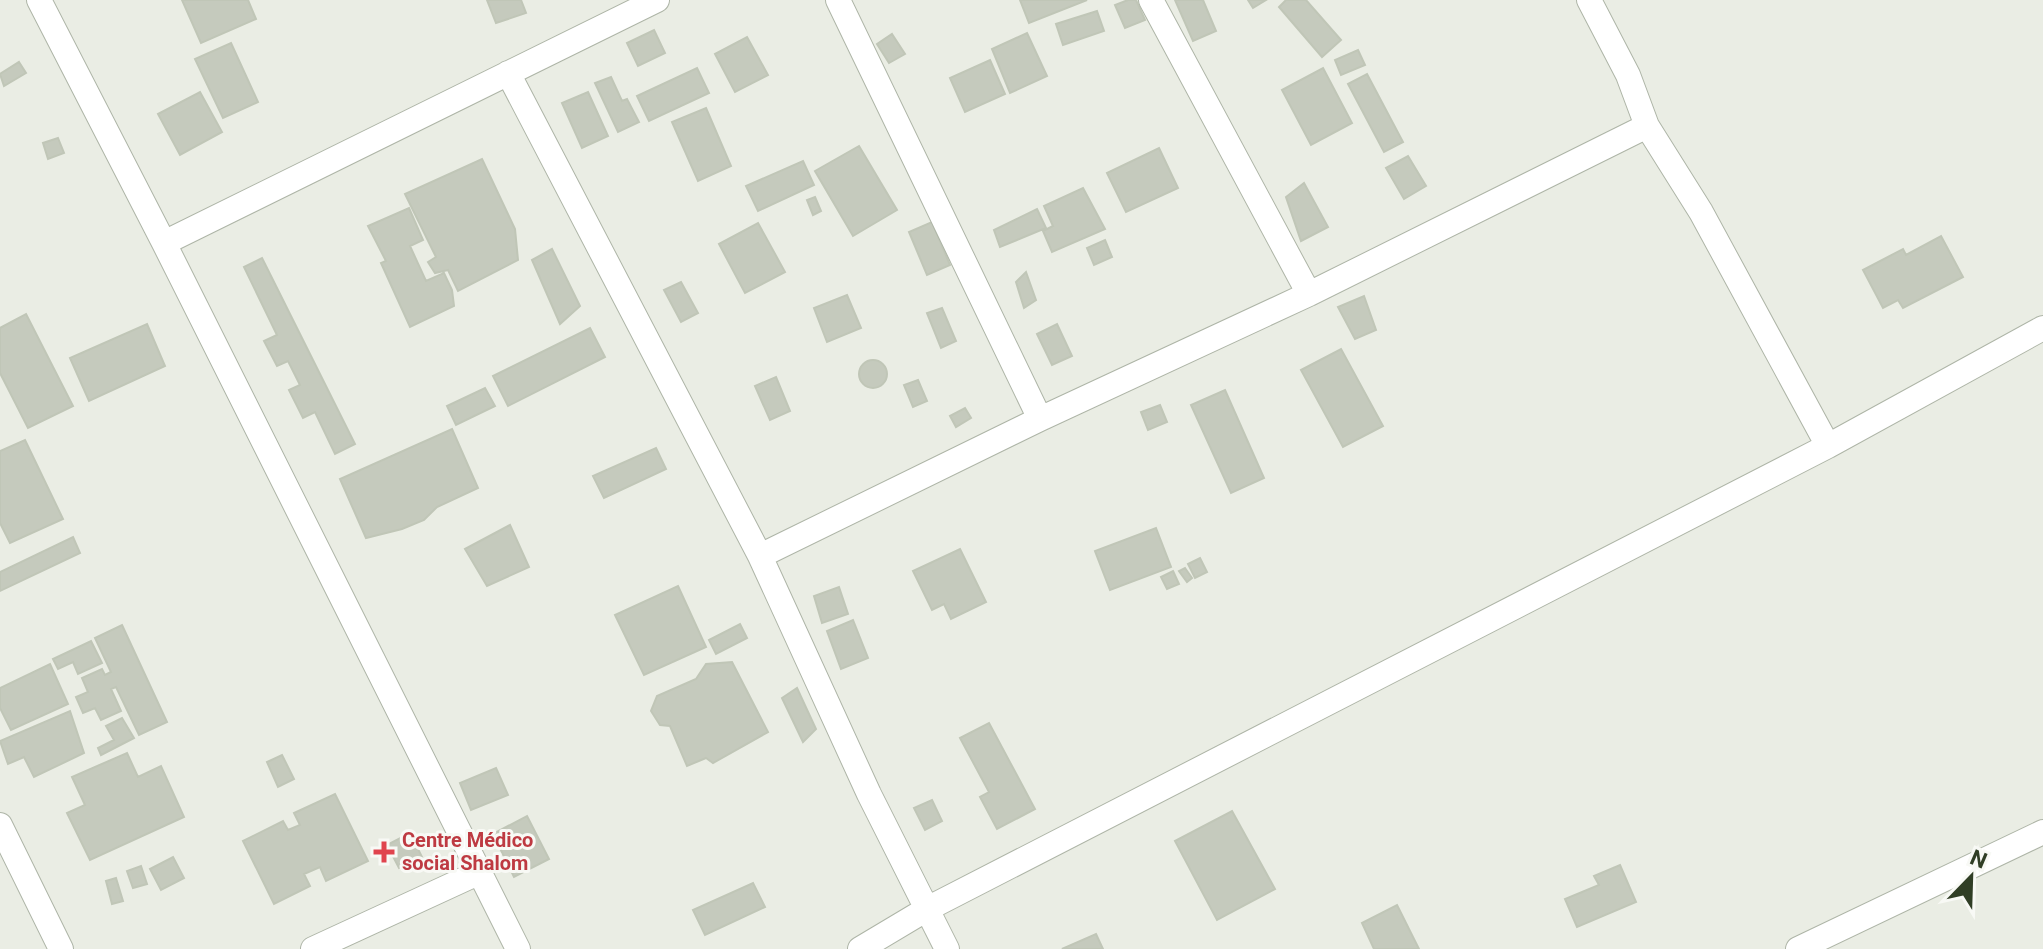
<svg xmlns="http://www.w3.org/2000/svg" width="2043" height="949" viewBox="0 0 2043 949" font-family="Roboto,sans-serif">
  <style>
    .building { fill: #c5cabd; stroke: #c0c6b7; stroke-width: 2 }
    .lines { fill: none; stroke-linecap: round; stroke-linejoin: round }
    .minor-casing { stroke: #aeb5a7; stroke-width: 26 }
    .tertiary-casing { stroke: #aeb5a7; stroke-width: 26 }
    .minor { stroke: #fff; stroke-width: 24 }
    .tertiary { stroke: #fff; stroke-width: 24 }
    .health-dot { fill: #e0444e; stroke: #f8f9f5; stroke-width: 3 }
    .labels { text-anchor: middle; stroke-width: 6; stroke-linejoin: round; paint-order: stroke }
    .health-label { font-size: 20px; font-weight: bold; fill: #be3a42; stroke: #f8f9f5; text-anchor: start }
  </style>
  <rect width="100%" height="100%" fill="#eaede4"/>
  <!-- building -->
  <path class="building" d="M182 0H248L256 19 201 43Z
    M487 0H521L526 13 496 23Z
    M1020 0H1087L1029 23Z
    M1128 0H1136L1145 20 1125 28 1115 5Z
    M1175 0H1203L1216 31 1193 41Z
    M1248 0H1266L1253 8Z
    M1286 0H1306L1341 40 1322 57 1279 7Z
    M1097 11 1104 31 1063 45 1056 24Z
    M654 30 665 53 638 66 627 43Z
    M1027 33 1047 76 1010 93 992 49Z
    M892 34 905 54 889 63 877 44Z
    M747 37 768 75 735 92 715 54Z
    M231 43 258 102 223 118 195 59Z
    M1358 50 1365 65 1341 75 1335 60Z
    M990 60 1005 94 965 112 950 78Z
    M19 62 26 73 4 86 0 74Z
    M697 68 709 93 649 121 637 96Z
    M1323 68 1352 123 1311 145 1282 90Z
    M1367 74 1403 142 1384 152 1348 84Z
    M611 77 622 101 627 99 639 122 618 132 595 83Z
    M200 92 222 132 180 155 158 114Z
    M588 92 608 136 582 148 562 103Z
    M706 108 731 166 698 181 672 122Z
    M58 138 64 153 48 159 43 143Z
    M859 146 897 210 853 236 815 171Z
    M1159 148 1178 188 1126 212 1107 173Z
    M1408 156 1426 186 1404 199 1386 168Z
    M482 159 515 229 518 260 458 291 448 270 435 273 428 262 436 257 405 194Z
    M803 161 814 185 758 211 746 186Z
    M1304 183 1328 227 1301 241 1286 197Z
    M1083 188 1105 229 1052 252 1043 231 1053 226 1044 206Z
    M815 197 821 211 813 215 807 200Z
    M409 208 423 240 410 246 426 281 444 273 452 290 454 306 410 327 381 263 386 261 368 226Z
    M1037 209 1046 228 1000 247 994 230Z
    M932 222 950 265 927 275 909 232Z
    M758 223 785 272 745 293 719 244Z
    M1941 236 1963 277 1903 308 1898 300 1883 308 1863 270 1903 249 1906 255Z
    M1105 240 1112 257 1094 265 1087 248Z
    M552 249 580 306 560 324 532 260Z
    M262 258 355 444 335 454 315 412 303 418 289 390 300 385 288 361 277 366 264 341 277 335 244 267Z
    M1026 272 1036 300 1024 308 1016 282Z
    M681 282 698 313 681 322 664 290Z
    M847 295 861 328 827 342 814 308Z
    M1364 296 1376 330 1355 339 1338 307Z
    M942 308 956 341 941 348 927 313Z
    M26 314 73 406 28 428 0 373V328Z
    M147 324 165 366 89 401 70 358Z
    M1057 324 1072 356 1052 365 1037 334Z
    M590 328 605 357 508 406 493 376Z
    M1341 349 1383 426 1343 447 1301 370Z
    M859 374a14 14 0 1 1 28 0a14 14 0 1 1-28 0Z
    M776 377 790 411 770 420 755 386Z
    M918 380 927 401 913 407 904 385Z
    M485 388 495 406 456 425 447 406Z
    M1225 390 1264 478 1231 493 1191 405Z
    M1160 405 1167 422 1148 430 1141 412Z
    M965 408 971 418 956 427 950 416Z
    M452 429 478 488 437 507 424 520 402 529 366 538 340 479Z
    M25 440 63 519 10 543 0 523V451Z
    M656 448 666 469 604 498 593 476Z
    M510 525 529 567 487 586 465 549Z
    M1156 528 1171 567 1110 590 1095 551Z
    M73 537 80 553 0 591V572Z
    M960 549 986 602 951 619 944 604 932 610 913 571Z
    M1200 558 1207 572 1195 578 1188 564Z
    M1185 568 1192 578 1187 582 1179 571Z
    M1173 571 1179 584 1167 589 1161 577Z
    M678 586 706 647 644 675 615 615Z
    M839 587 848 614 822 623 814 596Z
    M853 620 868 658 841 669 827 631Z
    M740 624 747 638 716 654 709 640Z
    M122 625 167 722 139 735 116 687 111 689 121 711 101 720 95 708 83 713 76 697 88 692 82 678 102 669 105 675 111 672 95 638Z
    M91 641 102 663 78 674 73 662 58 669 53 659Z
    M732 662 768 732 713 763 706 758 687 766 670 726 660 725 651 711 657 696 696 679 706 664Z
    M50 664 68 704 11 730 0 708V688Z
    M797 688 816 729 803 742 782 698Z
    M70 711 84 753 34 777 24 757 8 764 0 741Z
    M122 718 134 738 101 755 98 748 114 740 106 726Z
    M989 723 1035 809 997 829 980 797 989 792 960 738Z
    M127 753 138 777 161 766 184 817 90 860 67 813 85 805 72 777Z
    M282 755 294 779 278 787 267 762Z
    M496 768 508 795 471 810 460 783Z
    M335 794 368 861 326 881 320 867 304 874 310 886 274 904 243 841 283 821 288 830 300 825 294 813Z
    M932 800 942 821 925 830 914 808Z
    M1232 811 1275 889 1217 920 1175 841Z
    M527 816 549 859 514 877 493 834Z
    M410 833 422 857 399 868 387 845Z
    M173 857 184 878 161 890 150 869Z
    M1620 865 1636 902 1577 927 1565 899 1599 885 1594 876Z
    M141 866 147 884 133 888 127 871Z
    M116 878 123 901 112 904 106 881Z
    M753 883 765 907 705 935 693 910Z
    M1397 905 1419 949H1374L1362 923Z
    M1096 934 1103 949H1062Z"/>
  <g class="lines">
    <!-- minor casing -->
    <g class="minor-casing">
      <path id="minor" d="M39 0 164 243 518 949
        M838 0 1040 419
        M1151 0 1309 294
        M1589 0 1628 75 1647 126
        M508 73 760 556 869 794 947 949
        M164 243 657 0
        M760 556 1040 419 1309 294 1647 126 1701 212 1828 446
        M0 825 61 949
        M313 949 480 872
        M860 949 927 909 1828 446 2043 328"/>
    </g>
    <!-- tertiary casing -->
    <g class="tertiary-casing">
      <path id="tertiary" d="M1798 949 2043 832"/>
    </g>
    <!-- minor -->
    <use href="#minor" class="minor"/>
    <!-- tertiary -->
    <use href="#tertiary" class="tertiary"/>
  </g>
  <!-- markers -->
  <path class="health-dot" d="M380 840h8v8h8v8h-8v8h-8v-8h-8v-8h8z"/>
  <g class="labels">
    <!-- health labels -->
    <g class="health-label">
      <text x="402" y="847">Centre Médico<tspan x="402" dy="23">social Shalom</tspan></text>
    </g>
  </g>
  <!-- north arrow -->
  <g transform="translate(1971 877) rotate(23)" stroke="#f8f9f5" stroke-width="6" paint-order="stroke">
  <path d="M0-6L14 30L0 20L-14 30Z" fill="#303e25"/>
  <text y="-12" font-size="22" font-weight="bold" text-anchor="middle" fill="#303e25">N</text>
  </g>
</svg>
